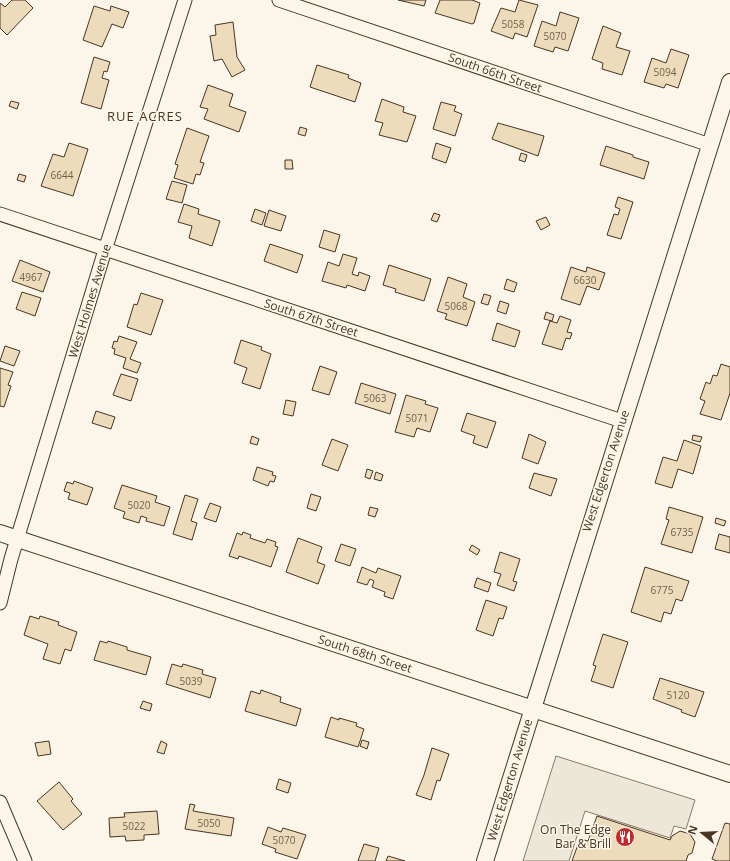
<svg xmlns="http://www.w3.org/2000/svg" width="730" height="861" viewBox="0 0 730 861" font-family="'Open Sans',sans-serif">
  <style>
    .parking { fill: #ede7d9; stroke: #887966 }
    .building { fill: #ecdcbc; stroke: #4a3520 }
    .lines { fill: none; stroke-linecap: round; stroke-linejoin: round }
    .minor-casing { stroke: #4a3520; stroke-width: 15 }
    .tertiary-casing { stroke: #4a3520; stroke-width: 18 }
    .minor { stroke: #fbf6e9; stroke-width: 13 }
    .tertiary { stroke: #fbf6e9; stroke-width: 16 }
    .labels { text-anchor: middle; stroke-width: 3; stroke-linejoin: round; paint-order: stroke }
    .number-label { font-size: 10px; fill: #725f47 }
    .street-label { font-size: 12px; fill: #4a3520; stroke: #fbf6e9 }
    .poi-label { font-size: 12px; fill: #4a3520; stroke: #fbf6e9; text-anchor: end }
    .neighbourhood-label { font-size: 13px; letter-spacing: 1px; fill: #4a3520; stroke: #fbf6e9 }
  </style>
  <rect width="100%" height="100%" fill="#fbf6e9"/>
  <!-- parking -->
  <path class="parking" d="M556 756 695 800 686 829 674 826 670 838 585 811 569 861H523Z"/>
  <!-- building -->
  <path class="building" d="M12 0H25L33 8 7 35 0 28V3L5 7Z
    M398 0H426L424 6Z
    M440 0H472L480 3 474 23 472 24 435 13Z
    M519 0 538 5 527 37 515 33 513 39 491 31 501 8 515 12Z
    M94 6 110 11 111 6 129 12 123 28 112 24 102 47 83 40Z
    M560 12 579 18 568 51 555 47 553 52 534 46 542 21 556 26Z
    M233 22 237 57 245 70 232 77 222 59 214 61 210 36 216 35 215 25Z
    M603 26 621 33 616 47 630 51 622 75 602 69 603 63 592 59Z
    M671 49 689 55 678 88 666 84 664 88 644 82 652 58 666 63Z
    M94 57 110 62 107 72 104 71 102 78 109 80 101 109 81 103Z
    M317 65 349 75 348 78 361 83 355 102 310 87Z
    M208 85 233 94 229 106 246 112 239 132 204 119 208 109 200 107Z
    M382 99 404 107 403 112 416 116 407 142 379 135 383 123 375 121Z
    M11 101 19 103 17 109 9 106Z
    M441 102 456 106 454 111 462 114 455 136 433 129Z
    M498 123 544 136 538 156 492 139Z
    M300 127 307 129 305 136 298 134Z
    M187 128 209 136 200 162 204 163 200 175 196 174 193 184 174 178 178 165 175 164Z
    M69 143 88 149 73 196 41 186 53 154 64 157Z
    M436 143 451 148 446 163 432 158Z
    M606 146 633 155V157L649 162 644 179 600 165Z
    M521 153 527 155 525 162 519 160Z
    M285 160H292L293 169H285Z
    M19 174 26 176 24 182 17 180Z
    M172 181 187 185 182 203 166 199Z
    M618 197 633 202 621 239 607 235 614 214 618 215 620 209 615 207Z
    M184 204 199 209 198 214 220 221 212 246 189 238 192 226 178 222Z
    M255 209 266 213 262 225 251 221Z
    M269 210 286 216 281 231 264 226Z
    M434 213 440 215 437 222 431 220Z
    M546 217 550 225 541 230 536 221Z
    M324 230 340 235 335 252 319 247Z
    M270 244 303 255 297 273 264 261Z
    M343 254 357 258 352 274 358 276 359 272 370 276 365 291 347 285 346 288 322 281 328 262 339 266Z
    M20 260 50 272 43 292 12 281Z
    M389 265 431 279 424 301 395 292 396 289 383 285Z
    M571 267 586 272 587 267 605 273 599 290 587 286 580 305 561 299Z
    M448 277 467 284 463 297 475 302 467 326 445 319 447 314 437 311Z
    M507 279 517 283 514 292 504 289Z
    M22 292 41 298 35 316 16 309Z
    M141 293 163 300 151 335 127 327 134 304 137 305Z
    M484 294 491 296 488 305 481 303Z
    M500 301 509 304 506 314 497 311Z
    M546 312 554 315 552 321 544 319Z
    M560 316 571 320 567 332 572 333 570 339 566 338 562 350 542 344 550 321 557 323Z
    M497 323 520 331 515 347 492 340Z
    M119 336 137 342 130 359 141 363 137 373 123 368 126 358 114 354 115 349 112 348 114 341 117 342Z
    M241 340 262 347 261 350 271 354 260 389 242 383 247 368 234 363Z
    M5 346 20 351 14 366 0 361Z
    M721 364 730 367V393L721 420 700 414 705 401 700 399 706 382 710 384 713 375 717 376Z
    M320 366 337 372 329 395 312 390Z
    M0 368 13 372 8 385 11 386 4 407 0 406Z
    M121 374 138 379 131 401 113 395Z
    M361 383 396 394 390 414 355 403Z
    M406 395 426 401 425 404 438 408 430 432 417 428 414 437 395 432Z
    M286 400 296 402 293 416 283 414Z
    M96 411 115 417 111 429 92 423Z
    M467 413 496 422 487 448 473 443 475 436 461 431Z
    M529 434 546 442 538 464 522 458Z
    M693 435 702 437 700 442 692 440Z
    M252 436 259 439 257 445 250 443Z
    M332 439 348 445 338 471 322 465Z
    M684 440 701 446 693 474 678 469 672 488 655 483 663 457 677 461Z
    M257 467 273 472 272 475 276 476 274 482 270 481 268 486 253 480Z
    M367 469 373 471 370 479 365 477Z
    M376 472 383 475 381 481 374 479Z
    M534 473 557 479 551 496 529 488Z
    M74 481 93 488 87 505 68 499 70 493 64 491 67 482 73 484Z
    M122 485 157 496 155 502 170 507 164 526 146 521 147 518 141 516 139 523 123 518 125 512 114 508Z
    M311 494 321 497 316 511 307 508Z
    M185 495 198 499 191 521 197 523 192 540 173 534Z
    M210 503 221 507 216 522 204 518Z
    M370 507 378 509 375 517 368 515Z
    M669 507 703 517 692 553 661 544 669 520 666 519Z
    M716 518 726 521 724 526 715 523Z
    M243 532 251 535 250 538 265 543 267 539 276 542 275 546 278 547 271 567 239 556 238 559 229 556 237 533 242 535Z
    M719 534 730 537V553L715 549Z
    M298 538 322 547 317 562 325 565 318 584 286 572Z
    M341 544 356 549 350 566 335 561Z
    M472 545 480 550 477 555 469 550Z
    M500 552 520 559 513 581 517 582 514 591 497 585 501 574 494 572Z
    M362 567 376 573 378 568 401 576 393 599 384 596 385 592 372 587 374 581 370 579 367 585 357 582Z
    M645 567 689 581 682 601 676 599 671 614 664 612 661 622 631 612Z
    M477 578 491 583 488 592 474 587Z
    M486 600 507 607 503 619 499 618 493 636 476 630Z
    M30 616 39 619 40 616 59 622 58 625 77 632 71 651 65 649 60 664 43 659 48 644 24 635Z
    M603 634 628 642 613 688 591 681 596 666 593 665Z
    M100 641 107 643 108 641 127 647V650L151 657 146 675 94 660Z
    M172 664 182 667 183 664 203 670 202 674 216 678 210 698 166 684Z
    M660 678 704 692 695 717 681 712 682 710 653 699Z
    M261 690 281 697 280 702 301 709 296 726 245 711 251 691 260 694Z
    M143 701 152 704 150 711 140 708Z
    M331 717 339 720V718L357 723 356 726 364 729 358 747 325 737Z
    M362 740 369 742 367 749 360 746Z
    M49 741 51 754 38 756 35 743Z
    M161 741 167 744 164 754 157 752Z
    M432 748 449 754 440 781 437 780 431 800 416 795 424 775Z
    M279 779 291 783 288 793 276 789Z
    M59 782 73 799 71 801 82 814 63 830 37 801Z
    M190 804 195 805 193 811 234 818 231 836 185 829Z
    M157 811 159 834 144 835V840L126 841 125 836 110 837 109 818 125 817 124 813Z
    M597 816 670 840 672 836 680 831 690 834 695 842 692 853 688 855 686 861H572L580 839 588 841Z
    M725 823 730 824V861H717L712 859Z
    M268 827 281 832 283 828 306 835 297 859 275 852 276 849 262 844Z
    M364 844 379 848 375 861H358Z
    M388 856 405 861H386Z"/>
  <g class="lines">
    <!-- minor casing -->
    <g class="minor-casing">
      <path id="minor" d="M279 0 710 145
        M0 214 622 421
        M0 603 11 559 105 250 185 0
        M0 802 25 861"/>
    </g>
    <!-- tertiary casing -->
    <g class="tertiary-casing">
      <path id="tertiary" d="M0 533 730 774
        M485 861 730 82"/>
    </g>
    <!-- minor -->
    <use href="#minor" class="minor"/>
    <!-- tertiary -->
    <use href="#tertiary" class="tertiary"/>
  </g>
  <!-- icons -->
  <defs>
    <g id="restaurant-disc" transform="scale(1)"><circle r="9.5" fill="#c62828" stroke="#fbf6e9"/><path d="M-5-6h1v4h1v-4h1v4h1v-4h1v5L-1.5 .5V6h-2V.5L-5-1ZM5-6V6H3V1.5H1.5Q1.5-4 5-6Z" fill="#fff"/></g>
  </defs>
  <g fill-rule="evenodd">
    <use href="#restaurant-disc" x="625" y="837"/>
  </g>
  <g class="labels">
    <!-- number labels -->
    <g class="number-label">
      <text x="513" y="28">5058</text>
      <text x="555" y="40">5070</text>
      <text x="665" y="76">5094</text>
      <text x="62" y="179">6644</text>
      <text x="31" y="281">4967</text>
      <text x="585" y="284">6630</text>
      <text x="456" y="310">5068</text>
      <text x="375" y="402">5063</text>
      <text x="417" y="422">5071</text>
      <text x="139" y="509">5020</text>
      <text x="682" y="536">6735</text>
      <text x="662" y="594">6775</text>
      <text x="191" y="685">5039</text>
      <text x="678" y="699">5120</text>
      <text x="209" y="827">5050</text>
      <text x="134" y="830">5022</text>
      <text x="284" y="844">5070</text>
    </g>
    <!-- street labels -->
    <g class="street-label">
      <text transform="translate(495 73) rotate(19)" y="4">South 66th Street</text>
      <text transform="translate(90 301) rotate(-73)" y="4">West Holmes Avenue</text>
      <text transform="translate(311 318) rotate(18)" y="4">South 67th Street</text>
      <text transform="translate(606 471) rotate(-72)" y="4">West Edgerton Avenue</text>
      <text transform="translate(365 654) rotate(18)" y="4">South 68th Street</text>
      <text transform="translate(510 780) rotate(-73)" y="4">West Edgerton Avenue</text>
    </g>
    <!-- poi labels -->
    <g class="poi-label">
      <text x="611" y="834">On The Edge<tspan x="611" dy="14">Bar &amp; Brill</tspan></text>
    </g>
    <!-- neighbourhood labels -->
    <g class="neighbourhood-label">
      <text x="145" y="121">RUE ACRES</text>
    </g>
  </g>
  <!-- north arrow -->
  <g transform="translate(702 833) rotate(288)" stroke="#fbf6e9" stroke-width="3" paint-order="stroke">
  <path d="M0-3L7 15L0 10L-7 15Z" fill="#4a3520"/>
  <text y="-6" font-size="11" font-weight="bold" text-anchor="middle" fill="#4a3520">N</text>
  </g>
</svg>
